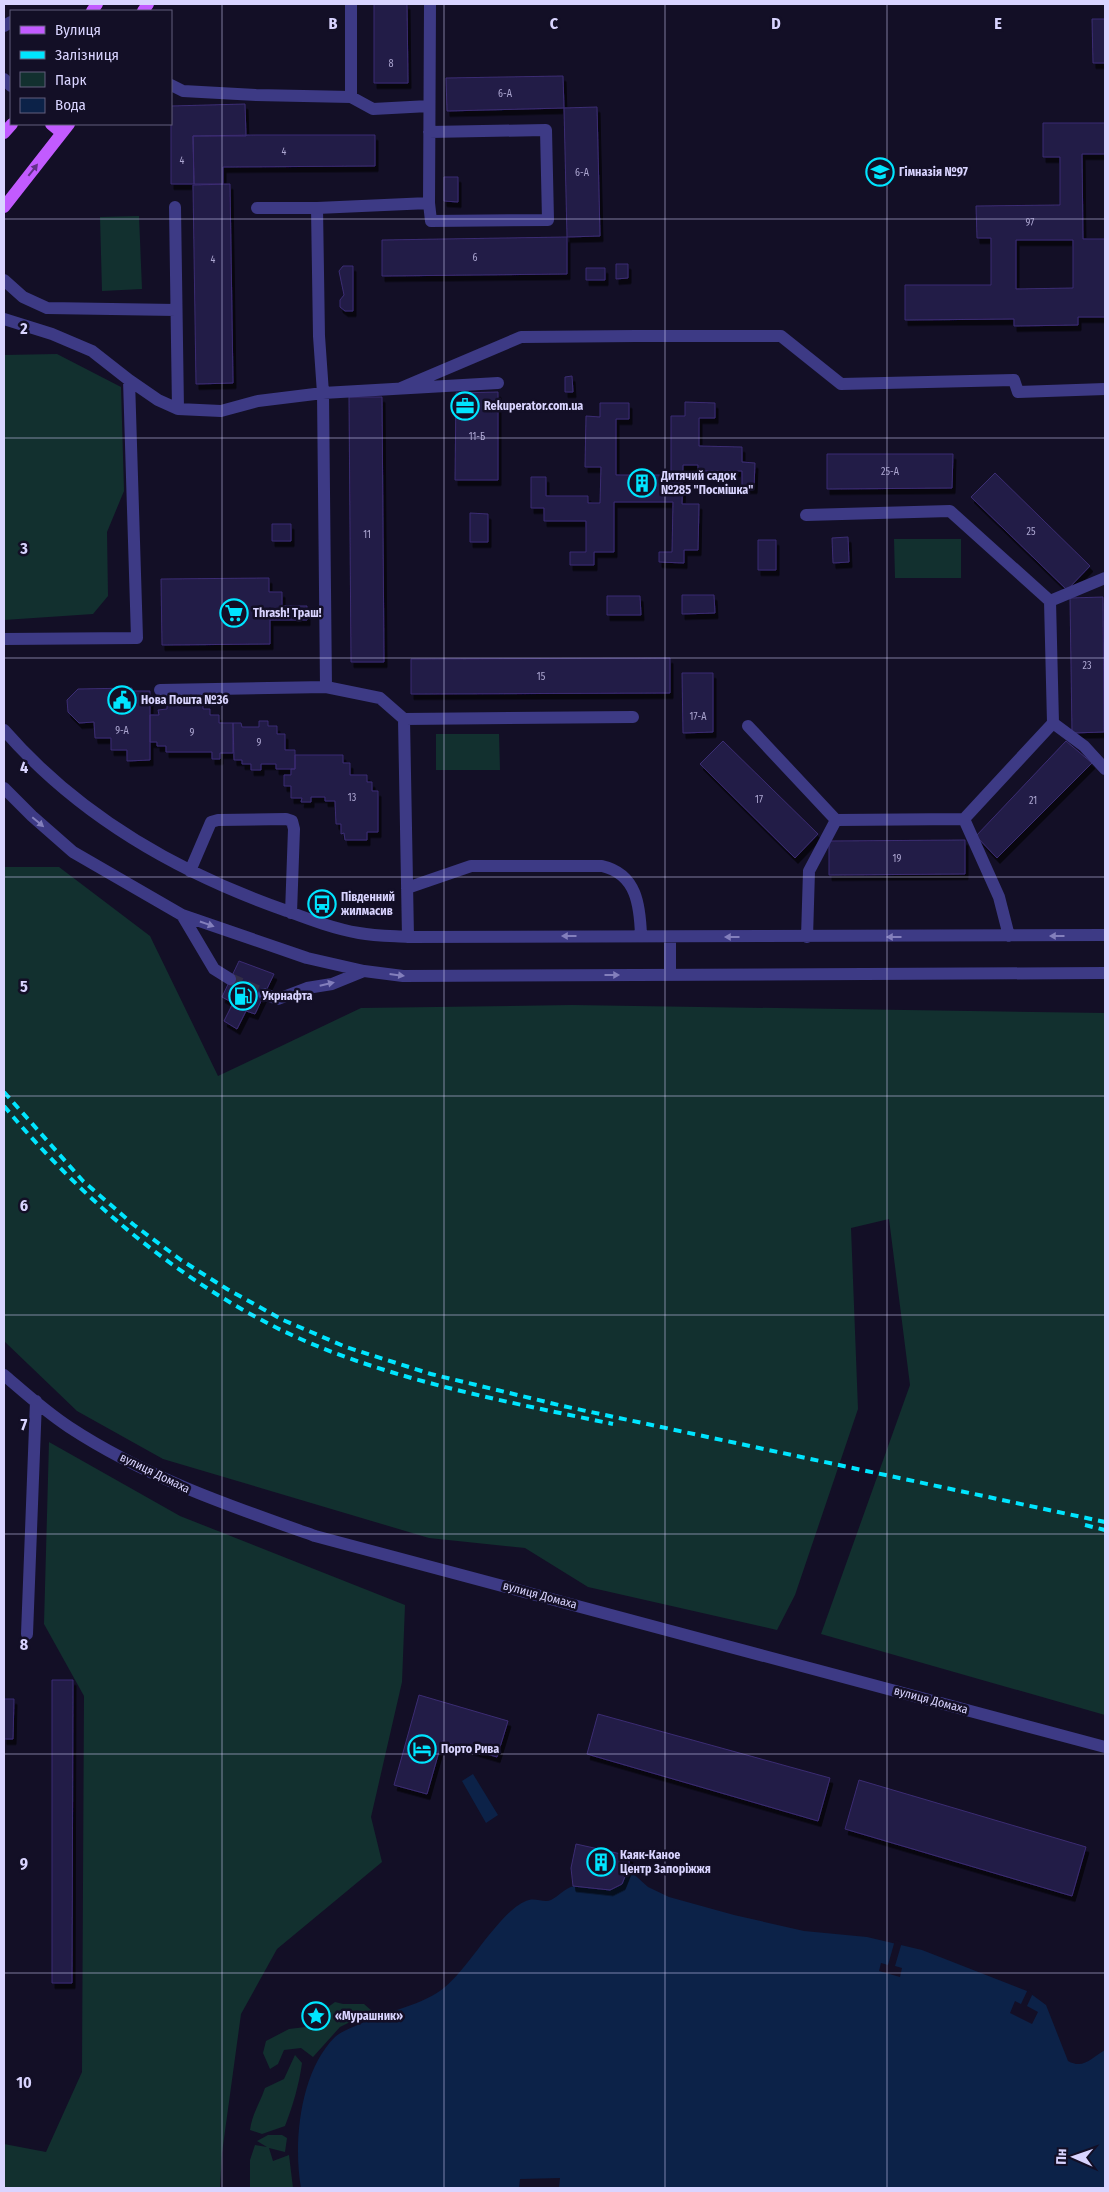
<svg xmlns="http://www.w3.org/2000/svg" width="1109" height="2192" viewBox="0 0 1109 2192" font-family="'Fira Sans Condensed',sans-serif">
  <style>
    .green { fill: #12302f }
    .water { fill: #0c2248 }
    .pier { fill: #130f26 }
    .building { fill: #241b47; stroke: #3b2d73; fill-rule: evenodd; filter: url(#shadow) }
    .lines { fill: none; stroke-linecap: round; stroke-linejoin: round }
    .minor-tunnel { stroke: #312d47; stroke-width: 12; stroke-dasharray: 12 6; stroke-linecap: butt }
    .minor { stroke: #3d3a85; stroke-width: 12 }
    .major { stroke: #c25bff; stroke-width: 12 }
    .rail { stroke: #00e5ff; stroke-width: 4; stroke-dasharray: 8 6; stroke-linecap: butt }
    .oneway { fill: #623188 }
    .oneway2 { fill: #837fbc }
    .grid { fill: none; stroke: #d9d4ff; stroke-width: 1; stroke-opacity: 0.55 }
    .labels { text-anchor: middle; stroke-width: 5; stroke-linejoin: round; paint-order: stroke }
    .number-label { font-size: 10px; fill: #aca6d1 }
    .poi-label { font-size: 12px; font-weight: bold; fill: #d9d4ff; stroke: #130f26; text-anchor: start }
    .street-label { font-size: 12px; fill: #d9d4ff; stroke: #130f26 }
    .grid-label { font-size: 16px; text-anchor: middle; font-weight: bold; fill: #d9d4ff; stroke: #130f26; stroke-width: 5; stroke-linejoin: round; paint-order: stroke }
  </style>
  <defs>
    <filter id="shadow"><feDropShadow dx="3" dy="5.5" stdDeviation="0" flood-color="#0009"/></filter>
  </defs>
  <rect width="100%" height="100%" fill="#130f26"/>
  <!-- green -->
  <path class="green" d="M139 216 142 289 102 291 100 217Z
    M57 354 121 387 124 491 107 532 108 596 93 614 4 620V355Z
    M894 539H961V578H895Z
    M436 734H499L500 770H436Z
    M4 867H59L150 936 218 1076 361 1008 572 1005 1105 1013V1715L821 1634 910 1385 889 1219 851 1228 858 1409 795 1595 777 1630 588 1587 525 1548 429 1538 163 1459 77 1411 4 1341Z
    M49 1442 180 1516 405 1605 402 1682 371 1817 382 1862 277 1949 241 2014 222 2153 220 2188H4V2144L46 2152 82 2072 84 1696 44 1624Z
    M335 2002 343 2004H364L372 2011 340 2027 313 2057 301 2048 284 2050 278 2064 270 2069 263 2053 266 2041 289 2029 314 2026 324 2010Z
    M295 2055 302 2063C299 2085 293 2105 285 2126L262 2134 250 2130C252 2114 260 2103 265 2088L284 2079Z
    M268 2135H282L287 2138 285 2152 269 2148 273 2161 289 2155 293 2188H250V2160L255 2145 267 2147 257 2141Z"/>
  <!-- water -->
  <path class="water" d="M473 1774 498 1815 486 1823 462 1781Z
    M628 1869 648 1887 669 1897 734 1915 804 1931 867 1937 922 1950 1027 1991 1046 2005 1068 2061C1084 2070 1092 2057 1105 2050V2188H301C293 2143 300 2071 335 2037 341 2031 354 2027 362 2023 387 2011 424 2005 445 1987 470 1967 502 1907 529 1900 536 1898 545 1903 551 1900 559 1896 565 1888 574 1886 594 1884 597 1896 622 1884Z"/>
  <!-- pier -->
  <path class="pier" d="M895 1940 902 1942 895 1966 902 1968 900 1977 879 1971 881 1963 888 1965Z
    M1028 1989 1033 1993 1027 2006 1038 2012 1032 2024 1010 2013 1015 2001 1021 2004Z
    M560 2178 559 2188H519L520 2179Z"/>
  <!-- building -->
  <path class="building" d="M374 4H407L408 83H374Z
    M1092 19H1105V63H1093Z
    M563 76 564 108 447 111 446 78Z
    M245 104 246 136H193L194 184H171V106Z
    M597 107 600 236 567 237 564 108Z
    M1043 123H1105V154H1082L1083 239H1105V317H1078V325L1014 326V319L905 320V285H991V238H977L976 206 1060 205V157H1043ZM1016 240H1073V288L1016 289Z
    M256 135H375V166L223 167V184H194L193 136Z
    M444 177H458V202L444 201Z
    M230 184 233 383 196 384 193 185Z
    M567 237V274L382 276V240Z
    M616 264H628V278L616 279Z
    M343 266H353V311H345L340 307V300L344 295 339 271Z
    M586 268H605V280H586Z
    M572 376 573 392H565V377Z
    M498 392V480H455L456 393Z
    M349 397H382L384 662H351Z
    M685 402 715 403V418H699V446L742 447V462L755 463 754 488H742V471H698V465H683L682 504H699L698 550H684V563L659 562V552H672L673 502H614V552H594V565H570V552H586V521H544V508H531V477H546V496H588V503H600L601 467H585L586 416 600 417V403H629V419H616V475H671V416H685Z
    M827 454H953L952 488 827 489Z
    M995 473 1090 566 1067 590 971 497Z
    M470 513 488 514V542H470Z
    M272 524H291V541H272Z
    M848 537 849 562 833 563 832 538Z
    M758 540H776V570H758Z
    M269 578V592H282V606H307V620H270V644L162 645 161 579Z
    M682 595H714L715 613 682 614Z
    M607 596H640L641 615H607Z
    M1103 597 1104 732 1072 733 1070 598Z
    M670 658V693L411 694V659Z
    M682 673H713V732L683 733Z
    M132 688V691H150V760L127 761V750H111V738H95L94 722 79 723 68 712 67 700 78 689Z
    M167 704H203V709H210V715H219V723H233V753H220V759H212V752H166V746H157V742H150V715H159L158 710 167 709Z
    M259 721H268V726H277V734H285V750H295V769H276V764H261V770H251V764H242V760H234L233 723H241L242 727H259Z
    M723 741 818 834 795 858 700 764Z
    M1066 741 1092 763 997 858 976 836Z
    M295 755H343V763H350V775H367V782H372V791H378V832H367V840H345L344 833 341 834V824H336L335 801H325V797H311V802H301L302 798H291V786H284V775H291V769H295Z
    M965 840V874L829 875V841Z
    M239 961 274 974 255 1014 246 1011 237 1029 224 1021 233 1003 222 997Z
    M52 1680H73L72 1983H52Z
    M419 1695 508 1721 497 1757 442 1741 427 1794 394 1785Z
    M4 1699H14L13 1739H4Z
    M598 1714 830 1778 818 1821 587 1754Z
    M859 1780 1086 1847 1072 1896 845 1829Z
    M576 1844 630 1856 628 1869 622 1884 610 1890 573 1886 571 1868Z"/>
  <g class="lines">
    <!-- minor-tunnel -->
    <path class="minor-tunnel" d="M230 979 264 994"/>
    <!-- minor -->
    <path class="minor" d="M4 26 11 22
      M4 79 11 86
      M171 85 183 91 256 95 351 97V4
      M351 97 373 109 429 106
      M429 203 430 4
      M175 207 178 409
      M257 208H317
      M4 280 23 297 47 308 176 310
      M4 319 52 334 92 351 129 380 137 638 4 639
      M129 380 158 400 178 409 221 411 258 401 323 393 498 383
      M401 388 521 337 636 336H781L841 384 1014 380 1018 392 1105 389
      M1050 601 1105 578
      M326 687 323 393 319 336 317 208 429 203 431 221 548 220 546 130 429 132
      M160 690 326 687 380 698 404 719 408 937
      M404 719 633 717
      M1053 723 1084 746 1105 769
      M748 726 836 820 964 819 1053 723 1050 601 950 511 806 515
      M4 730C79 816 181 874 287 911 311 920 335 929 359 933 375 936 392 936 408 937L1105 935
      M4 788 32 816 73 852 182 915 307 958 364 971 403 976 1105 973
      M964 819 999 897 1009 936
      M190 871 211 822 218 820 286 819 292 821 294 829 291 913
      M407 888 471 866H602C637 874 640 906 641 936
      M182 915 214 969 230 979
      M670 937V974
      M807 937 809 871 836 820
      M264 994 278 999 307 988 332 984 364 971
      M4 1375C25 1393 46 1412 69 1427 145 1477 230 1506 315 1536L1105 1747
      M27 1634 36 1401"/>
    <!-- major -->
    <path class="major" d="M92 11 97 4
      M143 11 148 4
      M51 124 62 133
      M4 133 12 124
      M4 207 69 124"/>
    <!-- rail -->
    <path class="rail" d="M4 1092 83 1181 134 1225 181 1260 227 1289 283 1320 346 1347 431 1374 563 1406 1105 1522
      M4 1106C80 1197 171 1275 277 1328 378 1378 503 1401 613 1424
      M1085 1525 1105 1530"/>
  </g>
  <!-- one-way arrows -->
  <defs><path id="oneway-solid" d="M-6-.8H1V-3.2L6.5 0L1 3.2V.8H-6Z" transform="scale(1.25)"/></defs>
  <use class="oneway" href="#oneway-solid" transform="translate(33 170) rotate(-52)"/>
  <g class="oneway2">
    <use href="#oneway-solid" transform="translate(38 822) rotate(40)"/>
    <use href="#oneway-solid" transform="translate(207 924) rotate(19)"/>
    <use href="#oneway-solid" transform="translate(569 936) rotate(180)"/>
    <use href="#oneway-solid" transform="translate(1057 936) rotate(180)"/>
    <use href="#oneway-solid" transform="translate(732 937) rotate(-180)"/>
    <use href="#oneway-solid" transform="translate(894 937) rotate(180)"/>
    <use href="#oneway-solid" transform="translate(397 975) rotate(7)"/>
    <use href="#oneway-solid" transform="translate(612 975)"/>
    <use href="#oneway-solid" transform="translate(327 984) rotate(-13)"/>
  </g>
  <!-- grid -->
  <path class="grid" d="M222 4V2188M444 4V2188M665 4V2188M887 4V2188M4 219H1105M4 438H1105M4 658H1105M4 877H1105M4 1096H1105M4 1315H1105M4 1534H1105M4 1754H1105M4 1973H1105"/>
  <!-- icons -->
  <defs>
    <g id="school-ring" transform="scale(1.4375)"><circle r="9.5" fill="#130f26" stroke="#00e5ff" stroke-width="1.5"/><path d="M0-5L7-2L0 1L-7-2ZM-4 1L0 2.5L4 1V4Q0 6-4 4Z" fill="#00e5ff"/></g>
    <g id="office-ring" transform="scale(1.4375)"><circle r="9.5" fill="#130f26" stroke="#00e5ff" stroke-width="1.5"/><path d="M-6-3h4V-5.5h4V-3h4V5H-6ZM-1-4.5V-3h2v-1.5ZM-6 0V1H6V0Z" fill="#00e5ff"/></g>
    <g id="building-ring" transform="scale(1.4375)"><circle r="9.5" fill="#130f26" stroke="#00e5ff" stroke-width="1.5"/><path d="M-4-6H4V6H1V3H-1V6H-4ZM-2.5-4.3h1.7v1.8h-1.7ZM.8-4.3h1.7v1.8H.8ZM-2.5-1h1.7V.8h-1.7ZM.8-1h1.7V.8H.8Z" fill="#00e5ff"/></g>
    <g id="supermarket-ring" transform="scale(1.4375)"><circle r="9.5" fill="#130f26" stroke="#00e5ff" stroke-width="1.5"/><path d="M-6-5.5h2.5l.6 2H6L4.5 2H-2.5L-4.4-4H-6ZM-1.5 3.2a1.3 1.3 0 1 0 .1 0ZM3 3.2a1.3 1.3 0 1 0 .1 0Z" fill="#00e5ff"/></g>
    <g id="civic-ring" transform="scale(1.4375)"><circle r="9.5" fill="#130f26" stroke="#00e5ff" stroke-width="1.5"/><path d="M-.6-6.5H3V-4.5H.6V-3L4-1V1h2V6H-6V1h2V-1L-.6-3ZM-1.2 2.5V6h2.4V2.5Z" fill="#00e5ff"/></g>
    <g id="bus-ring" transform="scale(1.4375)"><circle r="9.5" fill="#130f26" stroke="#00e5ff" stroke-width="1.5"/><path d="M-5-6H5V4H4V6H2V4H-2V6H-4V4H-5ZM-3.5-4V0h7V-4ZM-3.5 1.2v1.5H-2V1.2ZM2 1.2v1.5H3.5V1.2Z" fill="#00e5ff"/></g>
    <g id="fuel-ring" transform="scale(1.4375)"><circle r="9.5" fill="#130f26" stroke="#00e5ff" stroke-width="1.5"/><path d="M-5.5-6h7V0h2V4h1.3V-2.5L3-4.5l.8-.8L6-3V5H2.5V1h-1V6h-7ZM-4.2-4.7v3.2H.2V-4.7Z" fill="#00e5ff"/></g>
    <g id="hotel-ring" transform="scale(1.4375)"><circle r="9.5" fill="#130f26" stroke="#00e5ff" stroke-width="1.5"/><path d="M-6-4.5h1.5V1H6V5H4.5V3h-9V5H-6ZM-4 0a1.8 1.8 0 1 1 3.6 0ZM.5 0V-2.5h3Q6-2.5 6 0Z" fill="#00e5ff"/></g>
    <g id="sight-ring" transform="scale(1.4375)"><circle r="9.5" fill="#130f26" stroke="#00e5ff" stroke-width="1.5"/><path d="M0-6L1.8-2.2L6-1.7L2.9 1.2L3.7 5.4L0 3.3L-3.7 5.4L-2.9 1.2L-6-1.7L-1.8-2.2Z" fill="#00e5ff"/></g>
  </defs>
  <g fill-rule="evenodd">
    <use href="#school-ring" x="880" y="172"/>
    <use href="#office-ring" x="465" y="406"/>
    <use href="#building-ring" x="642" y="483"/>
    <use href="#supermarket-ring" x="234" y="613"/>
    <use href="#civic-ring" x="122" y="700"/>
    <use href="#bus-ring" x="322" y="904"/>
    <use href="#fuel-ring" x="243" y="996"/>
    <use href="#hotel-ring" x="422" y="1749"/>
    <use href="#building-ring" x="601" y="1862"/>
    <use href="#sight-ring" x="316" y="2016"/>
  </g>
  <g class="labels">
    <!-- number labels -->
    <g class="number-label">
      <text x="391" y="67">8</text>
      <text x="505" y="97">6-А</text>
      <text x="284" y="155">4</text>
      <text x="182" y="164">4</text>
      <text x="582" y="176">6-А</text>
      <text x="1030" y="226">97</text>
      <text x="475" y="261">6</text>
      <text x="213" y="263">4</text>
      <text x="477" y="440">11-Б</text>
      <text x="890" y="475">25-А</text>
      <text x="1031" y="535">25</text>
      <text x="367" y="538">11</text>
      <text x="1087" y="669">23</text>
      <text x="541" y="680">15</text>
      <text x="698" y="720">17-А</text>
      <text x="122" y="734">9-А</text>
      <text x="192" y="736">9</text>
      <text x="259" y="746">9</text>
      <text x="352" y="801">13</text>
      <text x="759" y="803">17</text>
      <text x="1033" y="804">21</text>
      <text x="897" y="862">19</text>
    </g>
    <!-- poi labels -->
    <g class="poi-label">
      <text x="899" y="176">Гімназія №97</text>
      <text x="484" y="410">Rekuperator.com.ua</text>
      <text x="661" y="480">Дитячий садок<tspan x="661" dy="14">№285 "Посмішка"</tspan></text>
      <text x="253" y="617">Thrash! Траш!</text>
      <text x="141" y="704">Нова Пошта №36</text>
      <text x="341" y="901">Південний<tspan x="341" dy="14">жилмасив</tspan></text>
      <text x="262" y="1000">Укрнафта</text>
      <text x="441" y="1753">Порто Рива</text>
      <text x="620" y="1859">Каяк-Каное<tspan x="620" dy="14">Центр Запоріжжя</tspan></text>
      <text x="335" y="2020">«Мурашник»</text>
    </g>
    <!-- street labels -->
    <g class="street-label">
      <text transform="translate(155 1473) rotate(26)" y="4">вулиця Домаха</text>
      <text transform="translate(540 1595) rotate(15)" y="4">вулиця Домаха</text>
      <text transform="translate(931 1700) rotate(15)" y="4">вулиця Домаха</text>
    </g>
  </g>
  <g class="grid-label">
    <text x="333" y="29">B</text>
    <text x="554" y="29">C</text>
    <text x="776" y="29">D</text>
    <text x="998" y="29">E</text>
    <text x="24" y="334">2</text>
    <text x="24" y="554">3</text>
    <text x="24" y="773">4</text>
    <text x="24" y="992">5</text>
    <text x="24" y="1211">6</text>
    <text x="24" y="1430">7</text>
    <text x="24" y="1650">8</text>
    <text x="24" y="1869">9</text>
    <text x="24" y="2088">10</text>
  </g>
  <!-- border -->
  <rect width="1109" height="2192" fill="none" stroke="#d9d4ff" stroke-width="10"/>
  <!-- legend -->
  <rect x="10" y="10" width="162" height="115" fill="#130f26" stroke="#625e7d"/>
  <rect x="20" y="26" width="25" height="8" fill="#c25bff" stroke="#625e7d"/>
  <text x="55" y="35" font-size="15" fill="#d9d4ff">Вулиця</text>
  <rect x="20" y="51" width="25" height="8" fill="#00e5ff" stroke="#625e7d"/>
  <text x="55" y="60" font-size="15" fill="#d9d4ff">Залізниця</text>
  <rect x="20" y="72" width="25" height="15" fill="#12302f" stroke="#625e7d"/>
  <text x="55" y="85" font-size="15" fill="#d9d4ff">Парк</text>
  <rect x="20" y="98" width="25" height="15" fill="#0c2248" stroke="#625e7d"/>
  <text x="55" y="110" font-size="15" fill="#d9d4ff">Вода</text>
  <!-- north arrow -->
  <g transform="translate(1074 2157) rotate(272)" stroke="#130f26" stroke-width="4" paint-order="stroke">
  <path d="M0-4L9 19L0 12L-9 19Z" fill="#d9d4ff"/>
  <text y="-8" font-size="14" font-weight="bold" text-anchor="middle" fill="#d9d4ff">Пн</text>
  </g>
</svg>
